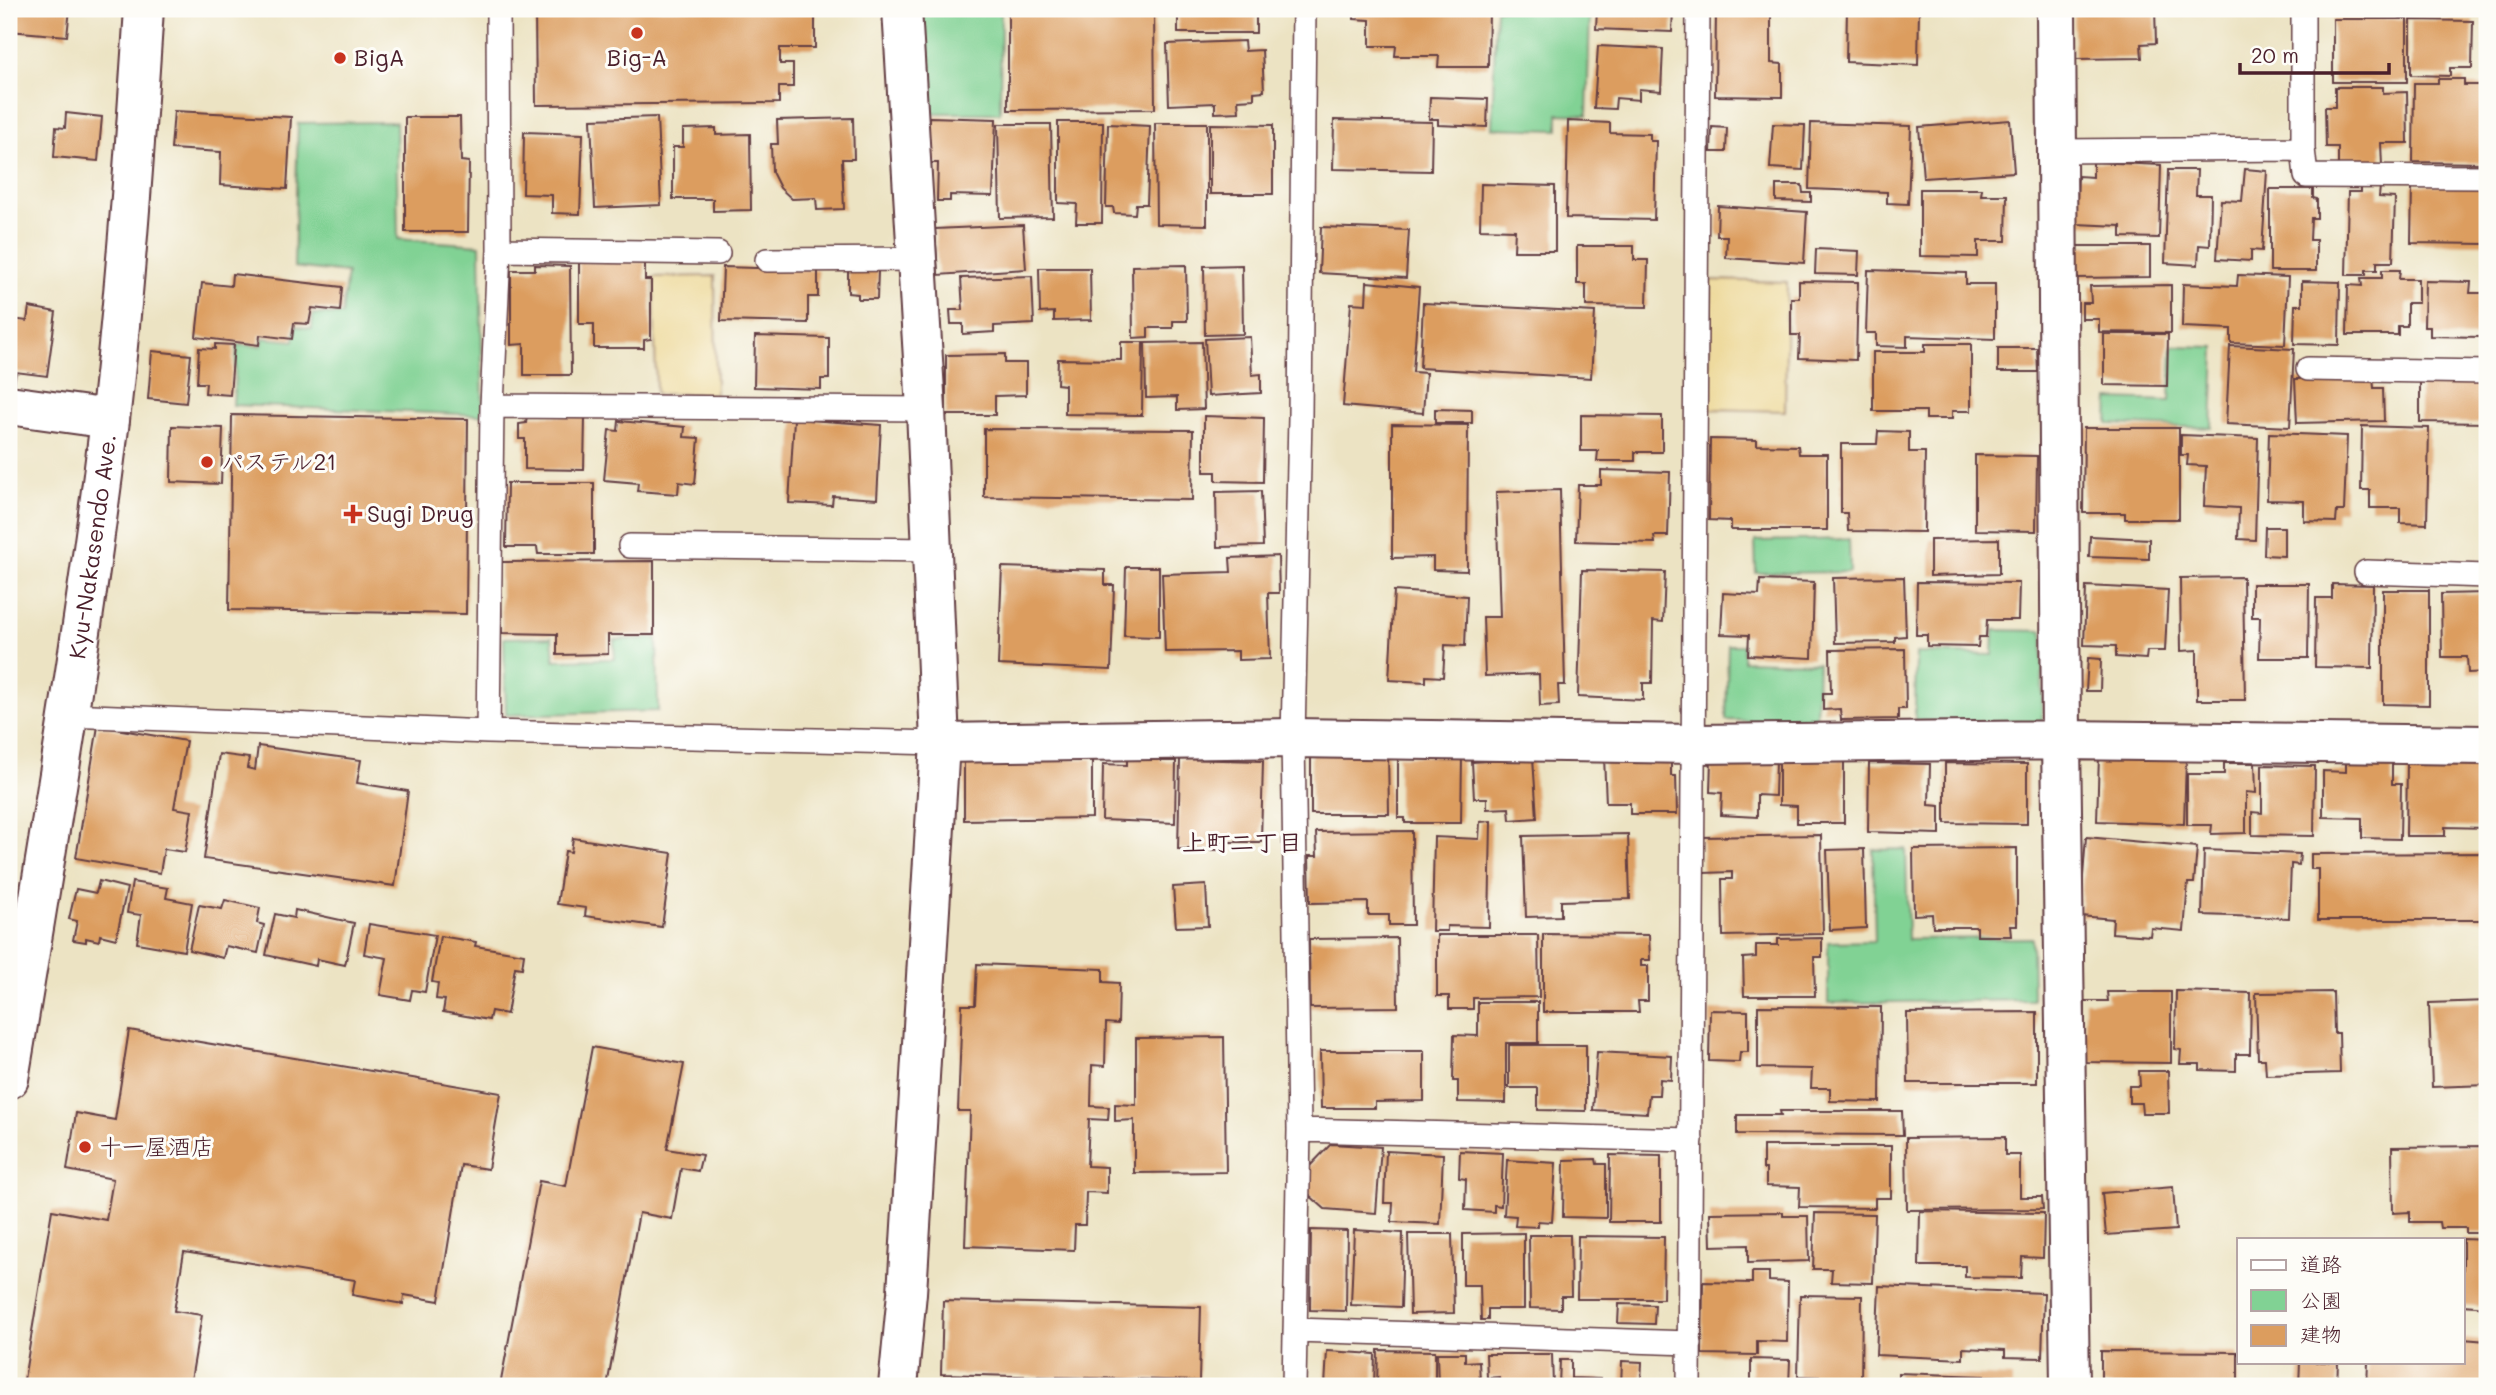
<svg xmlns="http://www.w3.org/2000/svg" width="2496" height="1395" viewBox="0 0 2496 1395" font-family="Mali,'Klee One',sans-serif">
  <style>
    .green { fill: #81d294; stroke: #667860; stroke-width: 2 }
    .sand { fill: #eeda9e; stroke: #9c7c64; stroke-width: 2 }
    .building { fill: #dc9d5e }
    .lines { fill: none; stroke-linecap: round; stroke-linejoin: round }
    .service-casing { stroke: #623c42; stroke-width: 26 }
    .minor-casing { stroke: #623c42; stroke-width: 42 }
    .secondary-casing { stroke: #623c42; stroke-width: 42 }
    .service { stroke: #fff; stroke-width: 23 }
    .minor { stroke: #fff; stroke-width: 38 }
    .secondary { stroke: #fff; stroke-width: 38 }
    .poi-dot { fill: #c8321e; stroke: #fdfcf7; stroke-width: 2.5 }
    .labels { text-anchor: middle; stroke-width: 6; stroke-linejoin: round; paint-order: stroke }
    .poi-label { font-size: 23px; fill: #4a1f2b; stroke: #fdfcf7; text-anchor: start }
    .street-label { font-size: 23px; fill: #4a1f2b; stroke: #fdfcf7 }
    .neighbourhood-label { font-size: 24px; font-weight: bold; fill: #4a1f2b; stroke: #fdfcf7 }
  </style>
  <rect width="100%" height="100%" fill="#fdfcf7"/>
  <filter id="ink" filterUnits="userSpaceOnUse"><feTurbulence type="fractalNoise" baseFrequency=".0143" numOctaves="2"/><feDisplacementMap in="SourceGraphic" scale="14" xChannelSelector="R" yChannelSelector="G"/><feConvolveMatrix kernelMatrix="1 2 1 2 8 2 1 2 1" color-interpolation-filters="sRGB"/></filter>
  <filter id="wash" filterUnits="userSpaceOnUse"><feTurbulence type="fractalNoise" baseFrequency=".00686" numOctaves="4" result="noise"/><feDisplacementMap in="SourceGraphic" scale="28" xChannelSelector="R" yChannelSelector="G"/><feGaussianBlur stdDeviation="1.57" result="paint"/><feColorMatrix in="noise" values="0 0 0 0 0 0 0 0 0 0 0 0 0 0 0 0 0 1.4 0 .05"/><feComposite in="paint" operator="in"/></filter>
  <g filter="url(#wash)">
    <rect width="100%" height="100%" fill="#ece3c3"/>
    <!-- green -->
    <path class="green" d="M922 9H1001L1000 113H927Z
      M1496 9H1590L1587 115 1558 114V130L1492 128Z
      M396 122 398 239 480 245 483 415 233 405 237 345 262 346 263 338 294 341 296 326 312 329 313 314 342 315 347 273 294 267 298 123Z
      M2172 346 2215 347 2212 428 2108 424 2109 399 2170 401Z
      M1849 539 1850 572 1756 573 1755 541Z
      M1994 630 2043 631 2042 724 1915 721 1916 653 1993 655Z
      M552 637 554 660 615 659 614 640 657 638 658 711 506 715 504 638Z
      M1728 645H1743V661L1818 663 1816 723 1726 720Z
      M1906 849 1908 939 2032 938 2033 1000 1828 1003V942L1875 941 1873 850Z"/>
    <!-- sand -->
    <path class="sand" d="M715 276 716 394H656L654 277Z
      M1711 280 1787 282 1785 411 1708 409Z"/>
    <g id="blocks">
      <!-- building -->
      <path class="building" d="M9 9H70L67 36 9 31Z
        M535 9H815V48H780V64H793V87H779V103L536 105Z
        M1008 9H1154L1155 109 1008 110Z
        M1178 9H1256V33H1178Z
        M1354 9H1489L1488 67H1438L1439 56H1395L1396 46H1370V20L1354 19Z
        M1597 9H1673L1672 32 1596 29Z
        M1716 9H1771V63L1782 64V97L1715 96Z
        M1847 9H1919L1918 65 1846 62Z
        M2073 9H2155L2156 43 2141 44 2142 58 2075 59Z
        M2333 19H2407V82H2333Z
        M2411 20 2473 21 2472 68H2450V76L2411 75Z
        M1244 41 1245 51 1262 50 1264 91 1254 92V99L1238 100 1239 112 1215 113V103L1169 105 1167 44Z
        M1598 46 1663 49 1661 91 1639 89V100L1616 98 1615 109 1594 108Z
        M2438 79H2464V85H2487V163L2413 162 2414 83H2438Z
        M2335 87H2383V93L2407 92 2408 143H2381L2382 166H2338V147H2326L2325 107H2335Z
        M1430 97 1488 99 1487 127 1438 125V119H1429Z
        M174 111 291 117 287 189 220 185 221 152 171 149Z
        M66 113 102 117 98 161 54 157 56 127 65 128Z
        M405 117H460L461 161 469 162 468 232H405Z
        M657 117 661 205 595 208 591 119Z
        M929 117 996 119 993 196 950 195V201H937L938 163H928Z
        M853 118 854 159H842L844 209 817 210 816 198 792 199 780 188 772 172 771 144H778L777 120Z
        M1334 120 1432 122 1431 171 1333 169Z
        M2010 120 2014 172 1923 178 1919 127Z
        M1568 121 1610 123V133L1650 134V141H1656L1654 220 1566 218Z
        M1058 122H1103L1102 223H1076L1077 204 1058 203Z
        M1155 123H1207V225L1156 224Z
        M1811 123 1911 126 1908 204 1887 203V192L1809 189Z
        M998 124H1051L1053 217 1000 218Z
        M1108 124 1150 126 1147 204H1136L1135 214 1114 213 1113 207H1106Z
        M1210 124 1273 125V194H1210Z
        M1773 124 1805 125 1803 170 1770 168Z
        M1712 127 1727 128 1726 152H1711Z
        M716 128V135L750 134 751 210 713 211V199H673V147H683V129Z
        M524 132 583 134 580 214 552 213V195L523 194Z
        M2093 162 2161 165 2159 238 2121 237V226L2076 224 2078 176 2093 177Z
        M2245 169 2267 171 2262 251 2251 250V261L2217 259 2221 200 2242 201Z
        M2168 170H2197L2196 195H2211L2210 246 2199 245 2198 265 2165 263Z
        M1481 184 1555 186V251H1514L1515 230 1480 229Z
        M1776 185H1802L1803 193H1811V202L1776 201Z
        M2412 185 2487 187V244L2411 243Z
        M2361 186 2380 187 2379 197 2395 198 2393 262H2377V270H2366V275H2346L2348 192H2361Z
        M1920 189H1982L1981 195H2007L2006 241H1978V257L1920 256Z
        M2270 189H2313V198L2317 199V218H2311L2310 240H2316V271H2270Z
        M1718 206 1807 212 1804 263 1726 258 1727 236H1717Z
        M1023 225 1026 269 938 275 935 229Z
        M1321 227 1409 230 1406 278 1319 273Z
        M1577 246H1634V260H1648L1647 307 1586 306V284H1577Z
        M2075 246H2150V277L2075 278Z
        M1816 249 1859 251 1858 275 1815 274Z
        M579 262H645V280H651V339L644 340V348H594V324H579Z
        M535 265 570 266 571 375H524V344L511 345V270H535Z
        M1186 265 1187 321H1173V328H1148V337L1133 338 1132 266Z
        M1242 265 1243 334 1205 335 1204 266Z
        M723 267 818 270V297H808V323L721 321Z
        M1039 268H1090L1091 320 1054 321V312L1040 313Z
        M848 270 878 271 877 299H858V294L848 293Z
        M1868 270 1966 273V284H1995V339L1907 336V347L1876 346V333H1866Z
        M2382 270H2400L2399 279H2418V303H2407V326H2398V335H2347L2348 285 2362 286 2361 278H2382Z
        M232 274 342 287 340 311 312 308 309 324 294 323 292 339 260 335 259 345 196 337 202 283 231 286Z
        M2238 275 2288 277 2285 345 2231 343V329L2182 327 2183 284 2237 286Z
        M1032 276 1034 324 994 326V332L963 334V324H951L950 310H963L961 278Z
        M1799 281 1858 282 1856 360 1799 358 1800 335H1791V298H1799Z
        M2302 281 2340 282 2339 345 2294 344 2295 305H2302Z
        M2425 281 2471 282 2470 293H2487V331L2481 330V337L2430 336V327H2424Z
        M1367 282 1419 287 1413 372 1426 373 1423 413 1343 406 1351 303 1366 304Z
        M2171 285V333L2099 332V319H2082V303H2091L2090 286Z
        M1423 303 1595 312 1591 378 1420 368Z
        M9 304 13 305 11 319 27 321 29 307 56 312 47 376 16 372 14 385 9 384Z
        M2104 334H2168L2167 386 2104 385Z
        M755 336 829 338V379H821V389L754 387Z
        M1250 337 1252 375 1261 374V393L1208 396 1205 339Z
        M1121 342H1143L1142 415 1065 414V385L1057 384 1058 359 1121 360Z
        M1202 342 1204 409 1177 410V397L1146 398 1145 343Z
        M215 344 234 345 230 395 205 393 206 383H197L199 348 215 349Z
        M1925 344H1971V411H1952V419H1926V411H1873V352H1925Z
        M2230 346 2294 349 2290 427 2226 424Z
        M1998 348H2037L2038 372H1998Z
        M152 351 191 355 186 403 148 399Z
        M1005 354V363H1026V395L995 396V415H946V355Z
        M2373 378 2374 388H2383L2384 421 2297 423 2295 379Z
        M2420 381 2487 382V423L2420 422Z
        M1435 409 1472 410V423H1435Z
        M232 415 468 419 466 614 229 610Z
        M527 415 585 417 584 470 525 469V439H519V424L526 423Z
        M1581 415 1662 416V452H1635V461H1597L1598 451H1581Z
        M1204 416 1264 418 1263 482 1216 481V472H1204Z
        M794 419 881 425 877 499 833 496 832 505 789 503Z
        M619 421 685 427 684 437 699 438 695 484 679 482 678 494 637 491 638 483 604 480 609 430 618 431Z
        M1392 424 1468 425 1467 571 1433 570V557L1392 558Z
        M172 426 223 428 221 484 171 482Z
        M2362 426 2429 428 2427 524 2400 523V508H2370V490H2361Z
        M2084 428H2179V519H2125V513H2083Z
        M984 429 1193 430 1192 500 984 497Z
        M1878 431 1909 432V452H1925L1924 532 1848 531 1847 513H1841V444H1877Z
        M2269 433 2347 436 2344 511H2337L2336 522 2304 521V501L2267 500Z
        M2181 435 2258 438 2255 540 2238 539 2239 508 2204 506 2206 466 2187 465 2188 455H2181Z
        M1710 439 1757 440V445L1798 446 1799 454H1827V530H1731V521L1709 520Z
        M1975 455 2037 456 2036 531 1975 530Z
        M1601 470 1670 472 1668 536H1654L1655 543 1576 541 1578 485H1601Z
        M507 483H594V554H538L537 547H506Z
        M1560 490 1565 685H1558L1559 705 1540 706 1539 674 1485 676 1483 617H1500L1496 492Z
        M1261 491 1263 546 1217 547 1216 492Z
        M2265 527H2284V556L2264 555Z
        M2090 536 2149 539V559L2089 557Z
        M1999 539V574L1930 576V540Z
        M1278 556 1279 593H1268L1270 659 1238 660V651L1165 652 1162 574 1231 572 1230 558Z
        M654 561V635H608V654L557 655V634L502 633 500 562Z
        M1002 567 1105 570V585H1114L1111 670 998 665Z
        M1126 567H1159V637L1124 636Z
        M1582 570 1665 572 1663 622 1653 621 1652 683H1643V700L1578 697Z
        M1904 577 1906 636 1895 637V642L1835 643 1833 578Z
        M2243 577 2245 700H2197V650L2181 651 2180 578Z
        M1760 580 1814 582 1812 658 1748 655 1749 635 1721 634 1723 593 1759 595Z
        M1917 582 2019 583 2018 620H1987L1986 637H1979L1978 647 1927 646V635H1916Z
        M2252 584H2309L2308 658H2259L2260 617H2252Z
        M2332 584 2373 585 2372 668 2315 667 2316 598H2332Z
        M2086 586 2168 590 2165 651H2147L2146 659 2116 657V646L2084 645Z
        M2383 590H2429V705L2383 704Z
        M1394 591 1467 596 1465 646 1445 645 1443 677 1426 676V682L1389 680Z
        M2487 593V672L2468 673 2467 657H2442L2441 594Z
        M1905 649 1906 709H1898V719L1841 720 1840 709 1823 710V693H1831L1830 650Z
        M2088 658 2101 659 2100 691H2086Z
        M98 726 186 741 174 808 192 811 185 852 164 849 160 873 76 858Z
        M258 746 361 760 357 783 408 791 395 886 204 859 219 754 249 758 247 768 255 770Z
        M1127 749 1161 750V761H1176L1175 823 1102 820 1103 764 1127 765Z
        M1311 750H1388L1389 814H1311Z
        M2099 755 2186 758 2184 824 2097 821Z
        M1398 756H1462L1461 823H1405V818H1398Z
        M1671 756V776H1676L1677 814H1630V803H1606L1604 757Z
        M1533 758 1537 818 1510 820 1509 808 1487 809V798H1474L1472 762Z
        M1092 759V818L964 820V760Z
        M1180 759 1263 761 1261 842H1222V850L1178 849Z
        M1711 759 1776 761 1775 796 1757 795V817L1721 815 1722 793 1710 792Z
        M1779 760H1844V823H1797V806L1779 805Z
        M2407 761 2487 762V828L2445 827V836H2406Z
        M2346 762H2392V784H2401L2400 839 2362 838V818L2323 817V771L2346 772Z
        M1869 763 1930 764 1929 805 1940 806V834L1868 832Z
        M1945 763 2027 764V824L1945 823Z
        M2224 763H2255L2256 793 2246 792V833L2211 834 2212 825H2187V774H2224Z
        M2262 765 2315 766 2314 836 2252 835V812L2262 813Z
        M1491 821 1489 927 1447 926V931H1432L1434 837 1479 839 1480 822Z
        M1412 831 1413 925H1389V915H1368V902L1310 903 1309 856H1317L1316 832Z
        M1628 834 1630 899 1561 901V916L1526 917 1523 836Z
        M1821 835 1823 934 1723 936 1722 879H1732V872L1703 873 1702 837Z
        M2086 837 2197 847 2194 883H2188L2184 931 2151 928 2150 936 2112 933 2113 919 2080 916Z
        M573 838 672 853 662 927 585 916 586 908 557 904 565 851 571 852Z
        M2017 848V926H2010L2011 936H1977V927H1933L1932 914 1914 915 1913 849Z
        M1864 849 1866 928 1830 930 1827 850Z
        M2204 850 2300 854 2299 865 2291 864 2289 918 2202 915Z
        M2487 853V920H2318V869H2311V854Z
        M99 881 127 888 116 939 100 935 99 941 86 938V942L73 940 77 921 69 919 76 889 96 893Z
        M132 882 168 888 166 898 192 903 184 951 137 943 141 915 127 913Z
        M1206 885 1208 926 1176 927 1173 887Z
        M225 900 260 908 257 923 264 925 258 953 226 946 223 958 189 950 199 905 222 909Z
        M295 910 354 923 345 965 317 959 316 966 266 955 275 914 294 918Z
        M369 924 435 935 425 992 412 990 410 1000 380 995 387 958 364 954Z
        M1543 934 1649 935 1650 960H1641V966H1648V1001H1638L1639 1012H1543Z
        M1437 935H1538L1539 997 1473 998V1009H1449V996H1437Z
        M440 936 476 942 475 946 524 954 522 968 515 967 507 1014 491 1011 489 1020 443 1012 445 1000 436 999 438 983 432 982Z
        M1397 938 1398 1007 1310 1008 1309 939Z
        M1822 938V957H1814L1815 996H1744L1743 958 1756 957V945H1778V939Z
        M977 964 1103 969V982L1119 983 1118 1024 1106 1023 1105 1066 1092 1065 1091 1106 1109 1107 1108 1120 1089 1119 1087 1166 1107 1167V1193L1086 1192 1085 1225H1075L1074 1250 965 1246 970 1111H958L962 1005H975Z
        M2176 991 2251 993 2250 1054H2236V1071L2200 1070V1064H2180L2181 1050 2175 1049Z
        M2107 992H2171V1063L2085 1062V1001H2108Z
        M2333 992 2334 1033H2339L2340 1073 2266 1075 2265 1059H2258L2256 993Z
        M2487 1001V1085L2432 1087 2429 1003Z
        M1478 1002H1538V1043H1506V1103L1458 1102V1081H1453L1454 1035 1478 1036Z
        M1758 1006 1881 1007 1880 1102 1830 1101V1088H1811L1812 1069 1758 1068Z
        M1710 1010 1748 1011V1052H1740L1739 1062 1709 1061Z
        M2037 1012V1083H1908L1907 1013Z
        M129 1030 501 1093 488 1169 461 1165 439 1301 404 1295 403 1304 352 1295 355 1280 184 1252 174 1311 202 1315 190 1386H23L52 1210 106 1220 113 1179 67 1170 76 1113 115 1120Z
        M1224 1037 1226 1172 1134 1173V1120L1115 1121V1104L1136 1105V1038Z
        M1509 1045H1586V1111L1538 1110V1088H1509Z
        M592 1047 684 1064 667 1149 702 1155 698 1171 681 1168 672 1219 639 1213 607 1386H500L539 1181 566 1186Z
        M1320 1051H1424V1101L1375 1102V1108H1321Z
        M1597 1052 1672 1056 1671 1080 1660 1079 1659 1095H1649L1647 1113 1593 1110Z
        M2139 1071H2168L2169 1113H2142L2141 1103H2129V1086H2140Z
        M1780 1111H1902L1903 1135 1737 1134V1115H1781Z
        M2005 1137V1155H2020V1197H2042L2043 1209 1907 1210 1906 1138Z
        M1331 1144 1381 1147 1376 1213 1325 1209 1308 1194V1168Z
        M1763 1146H1891V1198H1875V1208L1799 1207 1800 1187 1766 1186V1169H1763Z
        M2487 1146V1233H2466V1228H2440L2439 1222H2410V1212L2393 1213 2392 1147Z
        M1386 1151 1443 1154 1440 1224 1392 1222 1393 1203H1384Z
        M1460 1151 1503 1153 1501 1206 1494 1205V1212L1465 1210 1466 1179 1459 1178Z
        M1610 1155 1661 1156V1222H1609Z
        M1596 1159 1597 1164H1606V1218L1563 1217 1564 1160Z
        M1507 1160 1556 1163 1552 1222 1538 1221V1227L1515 1226 1516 1216 1504 1215Z
        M2173 1187 2176 1230 2106 1235 2102 1193Z
        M1920 1211 2044 1213 2043 1258 2022 1257 2021 1278 1965 1277V1266H1919Z
        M1783 1212V1216H1808L1809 1261 1748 1263V1245L1711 1246 1710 1213Z
        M1815 1213 1875 1214 1873 1283 1831 1282 1832 1269H1813Z
        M1311 1230 1347 1231 1346 1311 1310 1310Z
        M1354 1230 1403 1233 1401 1307 1351 1305Z
        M1524 1233V1309H1488V1320H1481L1480 1285H1463V1234Z
        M1408 1234H1452L1454 1313 1410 1314Z
        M1529 1235H1570L1571 1296H1561V1309L1530 1308Z
        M1578 1236 1664 1237 1663 1299H1577Z
        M2463 1239 2487 1240V1307L2463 1305Z
        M1752 1272H1769V1281L1788 1282 1787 1342 1757 1341V1355L1702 1354 1703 1282 1752 1283Z
        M1879 1286 2044 1293 2042 1358 2005 1357V1350L1963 1348V1359L1876 1355Z
        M1800 1295 1862 1296 1861 1385 1820 1384 1821 1377 1798 1376Z
        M943 1301 1201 1307 1199 1381 941 1374Z
        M1619 1304 1655 1305 1654 1324 1618 1323Z
        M2463 1339 2487 1341V1386H2367L2368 1362H2463Z
        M1378 1350 1435 1351V1386H1377Z
        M1327 1351 1375 1354 1374 1386H1325Z
        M2101 1351 2238 1352V1386H2101Z
        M1437 1353H1465V1362L1479 1361 1480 1382 1486 1381V1386H1438Z
        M1486 1354H1552L1553 1386H1500L1499 1377 1487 1378Z
        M1751 1359 1790 1360 1789 1386H1751Z
        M1560 1360H1571V1378L1600 1379V1386H1559Z
        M1622 1361 1642 1362 1641 1383 1675 1384V1386H1621Z
        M2300 1362H2338L2337 1386H2299Z
        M1898 1373 2012 1377V1386H1898Z"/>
    </g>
  </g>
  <g filter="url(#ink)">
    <use href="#blocks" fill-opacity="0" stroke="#623c42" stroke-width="2"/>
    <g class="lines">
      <!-- service casing -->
      <g class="service-casing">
        <path id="service" d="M2303 9V149L2306 176 2487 177
          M2058 151 2303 149
          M499 250 718 253
          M767 260 917 259
          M2308 369 2487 372
          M492 406 926 409
          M630 546 933 550
          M2366 572 2487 576
          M68 715 488 732 940 743
          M488 732 492 406 499 250 498 9
          M1299 1130 1691 1140
          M1295 1330 1690 1343
          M1294 1386 1299 1130 1293 738 1300 417 1304 9
          M1689 1386 1698 9"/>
      </g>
      <!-- minor casing -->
      <g class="minor-casing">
        <path id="minor" d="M2056 9 2061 740 2070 1386
          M9 405 110 419
          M940 743 1293 738 1694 744 2061 740 2487 745
          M898 1386 907 1293 940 743 926 409 902 9"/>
      </g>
      <!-- secondary casing -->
      <g class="secondary-casing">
        <g id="secondary">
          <path id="s1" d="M9 1079C45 860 83 640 110 420 126 283 135 146 144 9"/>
        </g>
      </g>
      <!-- service -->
      <use href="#service" class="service"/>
      <!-- minor -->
      <use href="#minor" class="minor"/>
      <!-- secondary -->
      <use href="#secondary" class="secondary"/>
    </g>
  </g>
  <!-- markers -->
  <g class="poi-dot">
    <circle cx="637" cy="33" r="7"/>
    <circle cx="340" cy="58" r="7"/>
    <circle cx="207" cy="462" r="7"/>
    <path d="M349.5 503.5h7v7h7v7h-7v7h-7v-7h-7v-7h7z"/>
    <circle cx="85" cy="1147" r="7"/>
  </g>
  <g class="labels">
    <!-- poi labels -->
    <g class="poi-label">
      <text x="354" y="66">BigA</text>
      <text x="637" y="66" text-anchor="middle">Big-A</text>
      <text x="221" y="470">パステル21</text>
      <text x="367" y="522">Sugi Drug</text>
      <text x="99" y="1155">十一屋酒店</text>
    </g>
    <!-- street labels -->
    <g class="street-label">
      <text dy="8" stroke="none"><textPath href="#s1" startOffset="539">Kyu-Nakasendo Ave.</textPath></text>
    </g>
    <!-- neighbourhood labels -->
    <g class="neighbourhood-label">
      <text x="1242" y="851">上町二丁目</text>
    </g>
  </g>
  <!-- margin -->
  <rect width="2496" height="1395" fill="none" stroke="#fdfcf7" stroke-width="35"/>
  <!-- legend -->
  <rect x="2237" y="1238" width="228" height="126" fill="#fdfcf7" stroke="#b5a4a5" stroke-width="2"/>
  <rect x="2251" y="1260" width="35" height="10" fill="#ffffff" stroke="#b5a4a5" stroke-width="2"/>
  <text x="2300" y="1272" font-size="21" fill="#4a1f2b">道路</text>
  <rect x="2251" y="1290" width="35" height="21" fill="#81d294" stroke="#b5a4a5" stroke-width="2"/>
  <text x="2300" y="1308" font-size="21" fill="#4a1f2b">公園</text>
  <rect x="2251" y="1325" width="35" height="21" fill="#dc9d5e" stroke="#b5a4a5" stroke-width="2"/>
  <text x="2300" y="1342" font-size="21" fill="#4a1f2b">建物</text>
  <!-- scale -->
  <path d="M2240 63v10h149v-10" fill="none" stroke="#4a1f2b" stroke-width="3.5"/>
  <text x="2251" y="63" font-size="21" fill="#4a1f2b" stroke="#fdfcf7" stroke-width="5" paint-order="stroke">20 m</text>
</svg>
